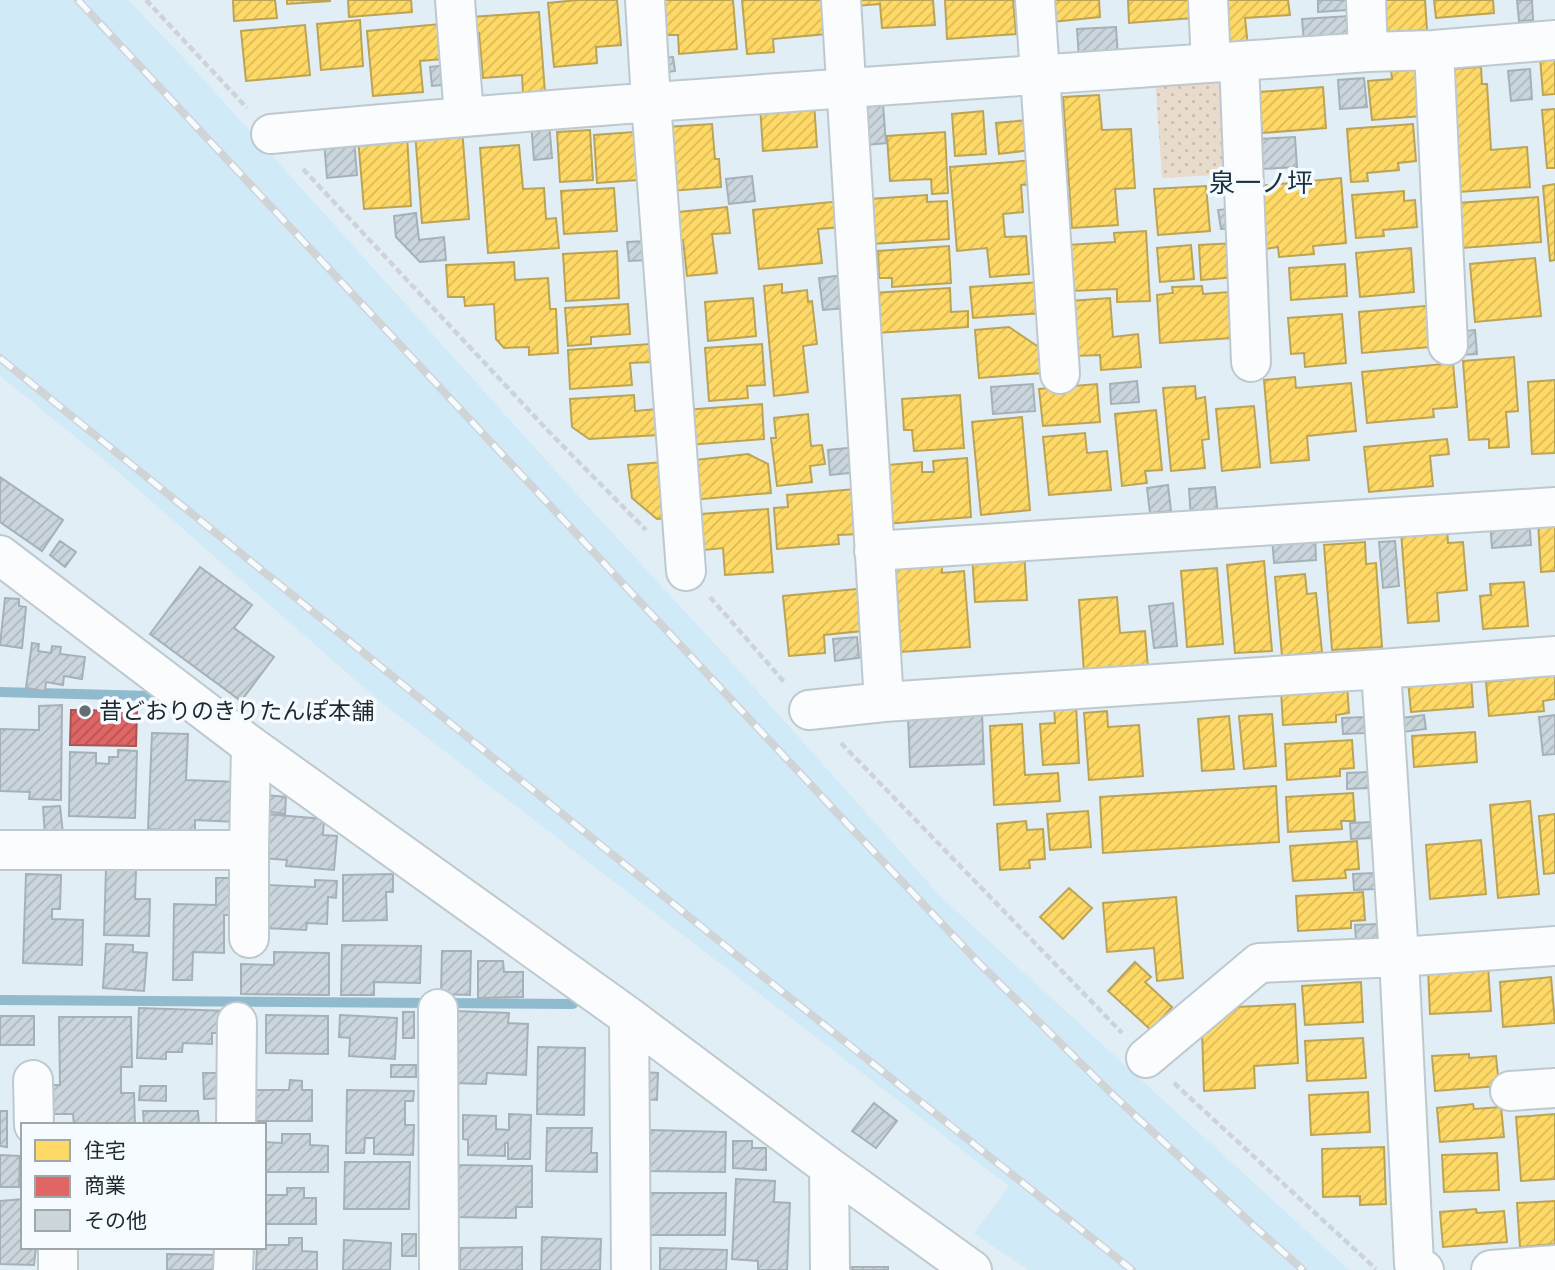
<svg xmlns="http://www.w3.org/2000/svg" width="1555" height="1270" viewBox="0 0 1555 1270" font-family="'PT Serif','Noto Sans JP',serif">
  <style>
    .built { fill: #d0eaf8 }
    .park { fill: url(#park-dots) }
    .homes { fill: url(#homes-hatch); stroke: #bca456; stroke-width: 2 }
    .shops { fill: url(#shops-hatch); stroke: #a65456; stroke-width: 2 }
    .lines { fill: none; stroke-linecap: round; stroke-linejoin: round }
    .stream { stroke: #90bace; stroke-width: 10 }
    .building { fill: url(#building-hatch); stroke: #a6b1b7; stroke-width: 2 }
    .minor-casing { stroke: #bec9cf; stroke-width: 42 }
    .path { stroke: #cfd3d6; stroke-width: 4.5; stroke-dasharray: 7 3.5; stroke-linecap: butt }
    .minor { stroke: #fafcfe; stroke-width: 38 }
    .rail-casing { stroke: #d1d4d7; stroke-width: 8 }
    .rail { stroke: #f5fbfe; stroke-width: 5; stroke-dasharray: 16; stroke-linecap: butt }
    .poi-dot { fill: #626e74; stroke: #f5fbfe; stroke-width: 2.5 }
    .labels { text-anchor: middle; stroke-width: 7; stroke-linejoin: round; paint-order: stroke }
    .poi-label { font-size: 23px; fill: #1e292f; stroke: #f5fbfe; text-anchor: start }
    .quarter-label { font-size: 26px; fill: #1a323f; stroke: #f5fbfe }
  </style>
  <defs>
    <pattern id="park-dots" width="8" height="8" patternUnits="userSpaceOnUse" patternTransform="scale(1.75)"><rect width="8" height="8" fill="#e9dbcb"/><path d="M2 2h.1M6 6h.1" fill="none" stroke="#c7bcaf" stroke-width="1.8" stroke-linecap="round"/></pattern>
    <pattern id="homes-hatch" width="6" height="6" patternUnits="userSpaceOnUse" patternTransform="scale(1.75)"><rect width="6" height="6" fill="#ffd966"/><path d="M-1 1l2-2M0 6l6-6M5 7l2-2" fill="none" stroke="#daba59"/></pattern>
    <pattern id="shops-hatch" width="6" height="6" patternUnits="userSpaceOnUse" patternTransform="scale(1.75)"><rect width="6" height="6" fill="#e06666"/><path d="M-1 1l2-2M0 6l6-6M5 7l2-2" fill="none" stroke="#b55454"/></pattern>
    <pattern id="building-hatch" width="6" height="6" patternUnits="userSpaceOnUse" patternTransform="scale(1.75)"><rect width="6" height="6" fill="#cad6dc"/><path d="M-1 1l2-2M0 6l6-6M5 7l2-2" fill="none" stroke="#adb8bd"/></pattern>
  </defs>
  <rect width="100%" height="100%" fill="#e1eef5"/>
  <!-- built -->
  <path class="built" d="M0 0H128L194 69 571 488 735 666 942 898 1349 1270H1028L974 1233 1009 1186 377 699 109 464 0 376Z"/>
  <!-- park -->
  <path class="park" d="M1228 72 1235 174 1162 178 1155 77Z"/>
  <!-- homes -->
  <path class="homes" d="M233 0H275L277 18 234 21Z
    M287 0H330V1L287 4Z
    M348 0H411L412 12 349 17Z
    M578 0H617L621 45 596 47 597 63 554 67 548 3Z
    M662 0H733L737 49 679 54 678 35H664Z
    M742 0H823L826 34 773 39 774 52 747 54Z
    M854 0H933L935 25 882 28 880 4 855 6Z
    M945 0H1013L1016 34 947 39Z
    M1050 0H1099L1100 17 1052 22Z
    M1128 0H1192L1193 18 1129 23Z
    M1222 0H1288L1290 15 1245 18 1248 47 1226 49Z
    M1383 0H1425L1427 30 1385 33Z
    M1434 0H1493L1494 13 1436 18Z
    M539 12 545 93 523 94 522 75 483 78 479 33 472 34 471 17Z
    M360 20 363 66 321 70 317 24Z
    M440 24 443 59 420 61 423 92 373 96 367 31Z
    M305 25 310 75 246 81 241 31Z
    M1555 56V94L1543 95 1540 57Z
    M1481 67 1482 84H1487L1491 150 1527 147 1530 187 1459 192 1450 69Z
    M1418 68 1422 116 1372 120 1368 81 1392 79 1391 70Z
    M1323 87 1326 128 1262 133 1259 92Z
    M1099 95 1102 130 1131 129 1135 188 1115 189 1118 225 1072 228 1063 97Z
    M814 102 817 147 763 151 760 105Z
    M1555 109V168H1547L1542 110Z
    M983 111 986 154 955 156 952 114Z
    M1028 120 1031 150 999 154 996 123Z
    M712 124 715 159H719L721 187 670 191 666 127Z
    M1413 124 1416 161 1398 163 1399 170 1367 173 1368 181 1351 182 1347 129Z
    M462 128 469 219 422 223 415 132Z
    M590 130 593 180 560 182 557 132Z
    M634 132 638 180 597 183 594 135Z
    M945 132 948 193 932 194 931 179 890 181 887 136Z
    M407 134 411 206 364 209 358 137Z
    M519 145 523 189 544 188 546 219 556 218 559 248 488 253 480 148Z
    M1035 160 1036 184 1021 185 1023 212 1003 214 1005 237 1026 236 1029 274 990 277 987 248 957 251 950 167Z
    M1341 178 1346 243 1313 246 1314 254 1279 257 1278 247 1265 249 1259 186Z
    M1555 184V260L1550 261 1543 186Z
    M1206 186 1210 231 1158 235 1154 189Z
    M614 188 617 231 564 234 561 191Z
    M1404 191V201L1415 200 1417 227 1383 230 1384 236 1356 238 1352 195Z
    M927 195V202L947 201 949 239 873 244 870 199Z
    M1538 197 1541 242 1462 248 1458 203Z
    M841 201 843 227 818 229 822 263 759 269 753 210Z
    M727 207 730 233 712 234 717 273 687 276 683 240 673 241 669 213Z
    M1146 231 1150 301 1117 302V289L1071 291 1068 245 1115 242 1114 233Z
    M1235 243 1237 277 1201 280 1199 245Z
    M1191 245 1194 279 1160 282 1157 248Z
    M949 246 951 283 892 287V278H879L878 251Z
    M1411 248 1414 292 1360 297 1356 253Z
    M617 251 619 298 566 301 563 254Z
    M1535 258 1541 316 1475 322 1470 264Z
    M514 262 515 280 548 278 550 309H556L558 353 529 355V347L504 348 496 339 494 304 465 306 464 297H448L446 265Z
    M1345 264 1347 296 1291 300 1289 268Z
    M1039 282 1042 313 973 318 970 287Z
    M782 284V293L807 290 808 302 812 301 817 344 803 346 808 392 774 396 764 286Z
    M1202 286 1203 294 1229 292 1232 338 1160 343 1157 295 1173 293 1172 287Z
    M950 288 951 312 968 311V327L876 333 873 293Z
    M753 298 756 336 708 341 705 302Z
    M1110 298 1113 337 1138 334 1141 367 1101 370 1100 355 1074 356 1070 301Z
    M628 304 630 334 591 337V344L568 346 565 308Z
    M1435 305 1430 347 1362 353 1359 312Z
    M1342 314 1346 363 1305 367 1304 353 1291 354 1288 318Z
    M1009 327 1040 348 1042 373 979 378 975 330Z
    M650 344 651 362 630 363 632 385 570 389 568 350Z
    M762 344 765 385 747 386 748 398 709 401 705 348Z
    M1514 357 1518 411 1506 412 1509 447 1489 448V439L1469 440 1463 361Z
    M1453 363 1457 407 1433 409 1434 417 1367 423 1362 372Z
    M1295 377 1296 388 1351 383 1356 431 1307 436 1309 460 1271 463 1264 380Z
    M1555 380V453L1532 454 1528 382Z
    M1097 384 1100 422 1043 426 1039 389Z
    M1195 386 1196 399 1205 397 1209 439 1202 440 1205 468 1171 471 1163 388Z
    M634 395 635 411 657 409 659 435 589 439 572 427 570 399Z
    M960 395 964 448 914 451 912 430H904L902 399Z
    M762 404 764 439 688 445 685 410Z
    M1254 406 1260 467 1222 471 1216 409Z
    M1156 410 1162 470 1145 471 1147 483 1122 486 1115 414Z
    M808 414 811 446 822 445 825 464 810 466 812 482 777 486 771 438H776L774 418Z
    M1022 417 1030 510 981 515 972 422Z
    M1085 433 1087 453 1107 451 1111 490 1049 495 1043 437Z
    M1447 439 1449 454 1430 456 1433 486 1369 492 1364 447Z
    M748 454 768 464 771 493 691 500 687 461Z
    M967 458 971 517 886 524 888 465 922 462V472H934L933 461Z
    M663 462 668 518 657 519 632 498 628 465Z
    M855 489 859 534 838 535 839 544 777 549 774 508 788 507 787 495Z
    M768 509 773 572 725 575 723 548 704 550 701 514Z
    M1555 520V571L1541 572 1538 521Z
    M1447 528 1448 543 1463 542 1467 590 1437 593 1439 621 1408 623 1401 532Z
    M1365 542 1366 564 1376 563 1382 647 1332 650 1324 545Z
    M1024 550 1027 600 975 602 972 553Z
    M942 560V573L964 571 970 647 901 652 895 563Z
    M1264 561 1272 651 1235 653 1227 565Z
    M1217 568 1223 644 1187 647 1181 571Z
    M1305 574 1307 594 1316 593 1322 652 1282 656 1275 577Z
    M1524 582 1528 626 1483 629 1480 596 1491 595 1490 584Z
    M867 588 872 630 824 635 825 653 789 656 783 596Z
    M1117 597 1120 633 1145 631 1148 668 1084 673 1079 600Z
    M1555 675V699L1543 701 1544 711 1489 716 1486 682Z
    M1471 676 1473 707 1411 712 1408 681Z
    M1347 685 1349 713 1336 715V722L1283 725 1281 690Z
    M1076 705 1079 763 1043 765 1040 724 1055 723 1054 706Z
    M1107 711 1108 727 1139 725 1143 776 1089 780 1084 713Z
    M1272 714 1276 766 1244 769 1239 716Z
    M1229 716 1234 769 1202 771 1198 719Z
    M1022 724 1025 775 1058 773 1060 801 994 805 990 726Z
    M1475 732 1477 762 1414 767 1412 736Z
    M1352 740 1354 768 1340 769V776L1287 780 1285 744Z
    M1276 786 1279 842 1103 853 1100 797Z
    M1353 793 1355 821H1341L1342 829 1288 832 1286 797Z
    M1530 801 1539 894 1498 898 1490 805Z
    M1088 811 1091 847 1050 850 1047 814Z
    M1555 814V873L1544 874 1539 816Z
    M1026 821 1027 830 1043 829 1045 859 1029 860 1030 868 1000 870 997 824Z
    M1481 840 1486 894 1430 899 1426 845Z
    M1357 841 1359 869 1345 870 1346 878 1293 881 1290 846Z
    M1069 888 1092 908 1063 939 1040 917Z
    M1363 892 1365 920 1351 921V928L1298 931 1296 896Z
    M1176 897 1183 978 1157 981 1154 948 1107 952 1103 903Z
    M1135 962 1151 977 1145 982 1172 1007 1151 1030 1108 991Z
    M1488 966 1491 1011 1430 1014 1428 969Z
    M1551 977 1555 1023 1503 1027 1500 982Z
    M1361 982 1363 1022 1305 1025 1302 986Z
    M1295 1004 1298 1063 1254 1066 1255 1088 1204 1091 1202 1032 1236 1007Z
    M1363 1038 1366 1078 1307 1081 1305 1041Z
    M1469 1054V1058L1496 1056 1499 1086 1435 1091 1432 1056Z
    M1368 1092 1370 1132 1311 1135 1309 1095Z
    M1473 1104 1474 1109 1501 1107 1504 1137 1440 1142 1437 1108Z
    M1555 1114V1179L1521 1181 1516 1117Z
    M1384 1147 1386 1204 1360 1205V1196L1323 1197 1322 1149Z
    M1497 1153 1499 1190 1444 1192 1442 1155Z
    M1555 1201V1244L1520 1247 1517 1203Z
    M1476 1209 1477 1213 1504 1211 1507 1242 1443 1247 1440 1212Z"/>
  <!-- shops -->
  <path class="shops" d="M71 710 137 711 136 746 70 745Z"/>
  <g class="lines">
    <!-- stream -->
    <path class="stream" d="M0 692 152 696
      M0 1000 573 1004"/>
  </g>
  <!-- building -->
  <path class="building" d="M1318 0H1347L1348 10 1318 12Z
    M1517 0H1532L1533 20 1519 21Z
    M1349 16 1350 39 1304 42 1302 19Z
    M1116 27 1118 57 1079 60 1077 29Z
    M673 57 675 71 661 73 660 58Z
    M448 65 450 84 432 86 430 67Z
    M1530 69 1532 99 1511 101 1508 71Z
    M1364 78 1367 107 1340 109 1338 80Z
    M883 105 886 143 867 145 864 106Z
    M549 121 552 158 534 160 531 123Z
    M1295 137 1297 167 1261 169 1258 139Z
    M354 139 357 175 327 178 324 141Z
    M752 176 755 201 729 204 726 179Z
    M1235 208 1237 228 1221 229 1218 210Z
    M416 213 419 240 444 237 446 260 420 262 396 237 394 216Z
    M647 241 648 260 629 261 627 242Z
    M843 275 847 308 823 310 819 278Z
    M1475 330 1477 354 1459 355 1457 332Z
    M1137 381 1139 402 1111 404 1110 384Z
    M1033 384 1035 411 993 414 991 387Z
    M857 447 859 472 830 475 828 450Z
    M0 477 63 520 42 551 0 522Z
    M1168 485 1171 511 1150 513 1147 488Z
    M1215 487 1218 516 1191 518 1189 489Z
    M1529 519 1531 545 1492 548 1490 522Z
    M1315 534 1316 560 1274 563 1272 537Z
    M60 541 76 552 65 567 50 555Z
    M1395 541 1399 586 1383 588 1379 542Z
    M200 567 252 605 234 628 274 657 241 701 150 634Z
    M5 598 19 599V606L26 607 22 648 0 645Z
    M1173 603 1177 646 1154 648 1149 606Z
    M857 637 859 658 835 661 833 639Z
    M32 643 39 644 38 651 51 653 52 646 61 647 60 654 85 657 82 679 64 676 63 685 46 682 45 691 26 688Z
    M62 705 61 800 29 799 30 792 0 791V729L39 730V706Z
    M982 713 984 764 910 767 908 717Z
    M1424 715 1426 729 1403 732 1401 718Z
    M1555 715V754L1543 755 1539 717Z
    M1364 717 1365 733 1343 734 1342 718Z
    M152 733 188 734 186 780 239 782 237 822 195 820V831L148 829Z
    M118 750 137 751 135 818 69 816 70 752 96 753V763L109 764V757H118Z
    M1369 772V788L1347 789V773Z
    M266 795 286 797 285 814 264 811Z
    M60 806 63 834 45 835 43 807Z
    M265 814 324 819 323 835 337 836 334 870 286 866 287 860 262 858Z
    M1372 822 1373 838 1351 839 1350 823Z
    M106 869 136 870 135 899H150L149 936 104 935Z
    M1375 873 1376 889 1354 890 1353 874Z
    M26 874 61 875 60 909H52V919L83 920 82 965 23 963Z
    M393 874V892H386L387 920 343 921V875Z
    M216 878H232V915H224V953L193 952 192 980H173L174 904 216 905Z
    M315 880 337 881 336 898 328 897 327 924 307 923 306 930 265 928 267 885 315 887Z
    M1377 924 1378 940 1356 941 1355 925Z
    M106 944 133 945V952L147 953 144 991 103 988Z
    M342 945 421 946 420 983 374 982V995H341Z
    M442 951H471L470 995 441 994Z
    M274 952 329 953V995L241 994V964L274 965Z
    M478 961H503L504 972H523V997L478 998Z
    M139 1008 229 1011 220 1033H212V1044L183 1043 182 1052H166V1059L137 1058Z
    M455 1011 509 1013 508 1023 528 1024 526 1075 487 1073 486 1084 452 1083Z
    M403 1012H414V1038H403Z
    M266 1015 328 1016V1054L266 1053Z
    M340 1015 397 1018 395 1059 349 1056 350 1038 339 1037Z
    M0 1016H34V1045H0Z
    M59 1017H131L132 1067H121V1093H134L135 1125H74L73 1114H52L51 1085H60Z
    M538 1047 585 1048 584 1115 537 1114Z
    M391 1065H416V1077H391Z
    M642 1072 658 1073 657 1100 641 1099Z
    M203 1073H226L227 1098 204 1099Z
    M290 1080 302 1081V1090H312V1121H253V1090H289Z
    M140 1086H166V1101L139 1100Z
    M347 1090 414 1091 413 1101H405V1125H414L413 1155 374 1154V1138H365L364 1153H346Z
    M874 1103 897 1121 876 1148 852 1131Z
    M0 1111H7V1147L0 1146Z
    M143 1111H198L199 1125H144Z
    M509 1114 531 1115 530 1159H508V1143H505V1156L468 1155V1140L463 1139V1115L496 1116V1129L509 1130Z
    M547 1128H592L591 1153H597V1172L546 1171Z
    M648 1130 726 1132 725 1172 647 1171Z
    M282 1134H310V1145L328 1146V1172H264V1142L282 1143Z
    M733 1141H752V1148H766V1170L733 1168Z
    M0 1155 20 1156 19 1187H0Z
    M345 1162H410L409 1209H344Z
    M454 1165 532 1166V1207H516V1218L454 1217Z
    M736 1179 775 1181 774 1202 790 1203 787 1270H758V1261L732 1259Z
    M287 1188H304V1198H316V1224H264V1195H287Z
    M648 1193H726L725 1235H648Z
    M23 1199V1247H36L34 1265 0 1264V1201Z
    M402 1234H416V1256H402Z
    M542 1237 601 1239 600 1270H541Z
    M289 1238H302V1251L317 1252V1270H256L257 1247H264V1245H289Z
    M344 1240 391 1243 390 1270H343Z
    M522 1247V1270H460V1248Z
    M660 1248 727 1250 726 1270H660Z
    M167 1254 220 1255V1270H167Z
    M850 1267H888V1270H850Z"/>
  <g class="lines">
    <!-- minor casing -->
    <g class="minor-casing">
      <path id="minor" d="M455 0 464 116
        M645 0 651 102 686 571
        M841 0 884 702
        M1035 0 1060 374
        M1208 0 1211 63
        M1366 0 1368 52
        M1434 50 1448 345
        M1239 61 1251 362
        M271 134C636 100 1002 78 1368 52L1434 50 1555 40
        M874 551 1555 507
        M0 555 251 746 629 1017 829 1167 972 1270
        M1381 669 1399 957 1414 1264 1424 1270
        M809 710 884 702 1381 669 1555 656
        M0 850H249L251 746
        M249 850V938
        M438 1009 439 1270
        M629 1017 631 1270
        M1146 1058 1259 963 1399 957 1555 946
        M33 1080 34 1125
        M1510 1091 1555 1088
        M236 1125 237 1022
        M829 1167 830 1270
        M58 1270V1247
        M233 1270 234 1247
        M1491 1270 1555 1265"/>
    </g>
    <!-- path -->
    <path class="path" d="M146 0 247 108
      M303 169 553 436 646 530
      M710 597 785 683
      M841 743 1122 1033
      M1174 1083 1376 1269"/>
    <!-- minor -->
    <use href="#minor" class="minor"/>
    <!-- rail casing -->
    <g class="rail-casing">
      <path id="rail" d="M78 0 839 815 980 964 1113 1095 1255 1227 1303 1270
        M0 358 740 958 1132 1270"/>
    </g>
    <!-- rail -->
    <use href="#rail" class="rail"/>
  </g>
  <!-- markers -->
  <circle class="poi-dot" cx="85" cy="711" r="7"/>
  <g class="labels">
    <!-- poi labels -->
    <g class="poi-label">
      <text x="99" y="719">昔どおりのきりたんぽ本舗</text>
    </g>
    <!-- quarter labels -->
    <g class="quarter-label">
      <text x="1261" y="192">泉一ノ坪</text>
    </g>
  </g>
  <!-- legend -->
  <rect x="21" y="1123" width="245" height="126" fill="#f5fbfe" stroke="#9fa7ab" stroke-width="2"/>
  <rect x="35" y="1140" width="35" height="21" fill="#ffd966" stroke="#9fa7ab" stroke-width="2"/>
  <text x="84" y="1158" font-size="21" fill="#1e292f">住宅</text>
  <rect x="35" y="1176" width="35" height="21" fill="#e06666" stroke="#9fa7ab" stroke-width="2"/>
  <text x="84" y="1193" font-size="21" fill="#1e292f">商業</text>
  <rect x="35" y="1210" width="35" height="21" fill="#cad6dc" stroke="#9fa7ab" stroke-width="2"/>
  <text x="84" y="1228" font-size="21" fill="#1e292f">その他</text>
</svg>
